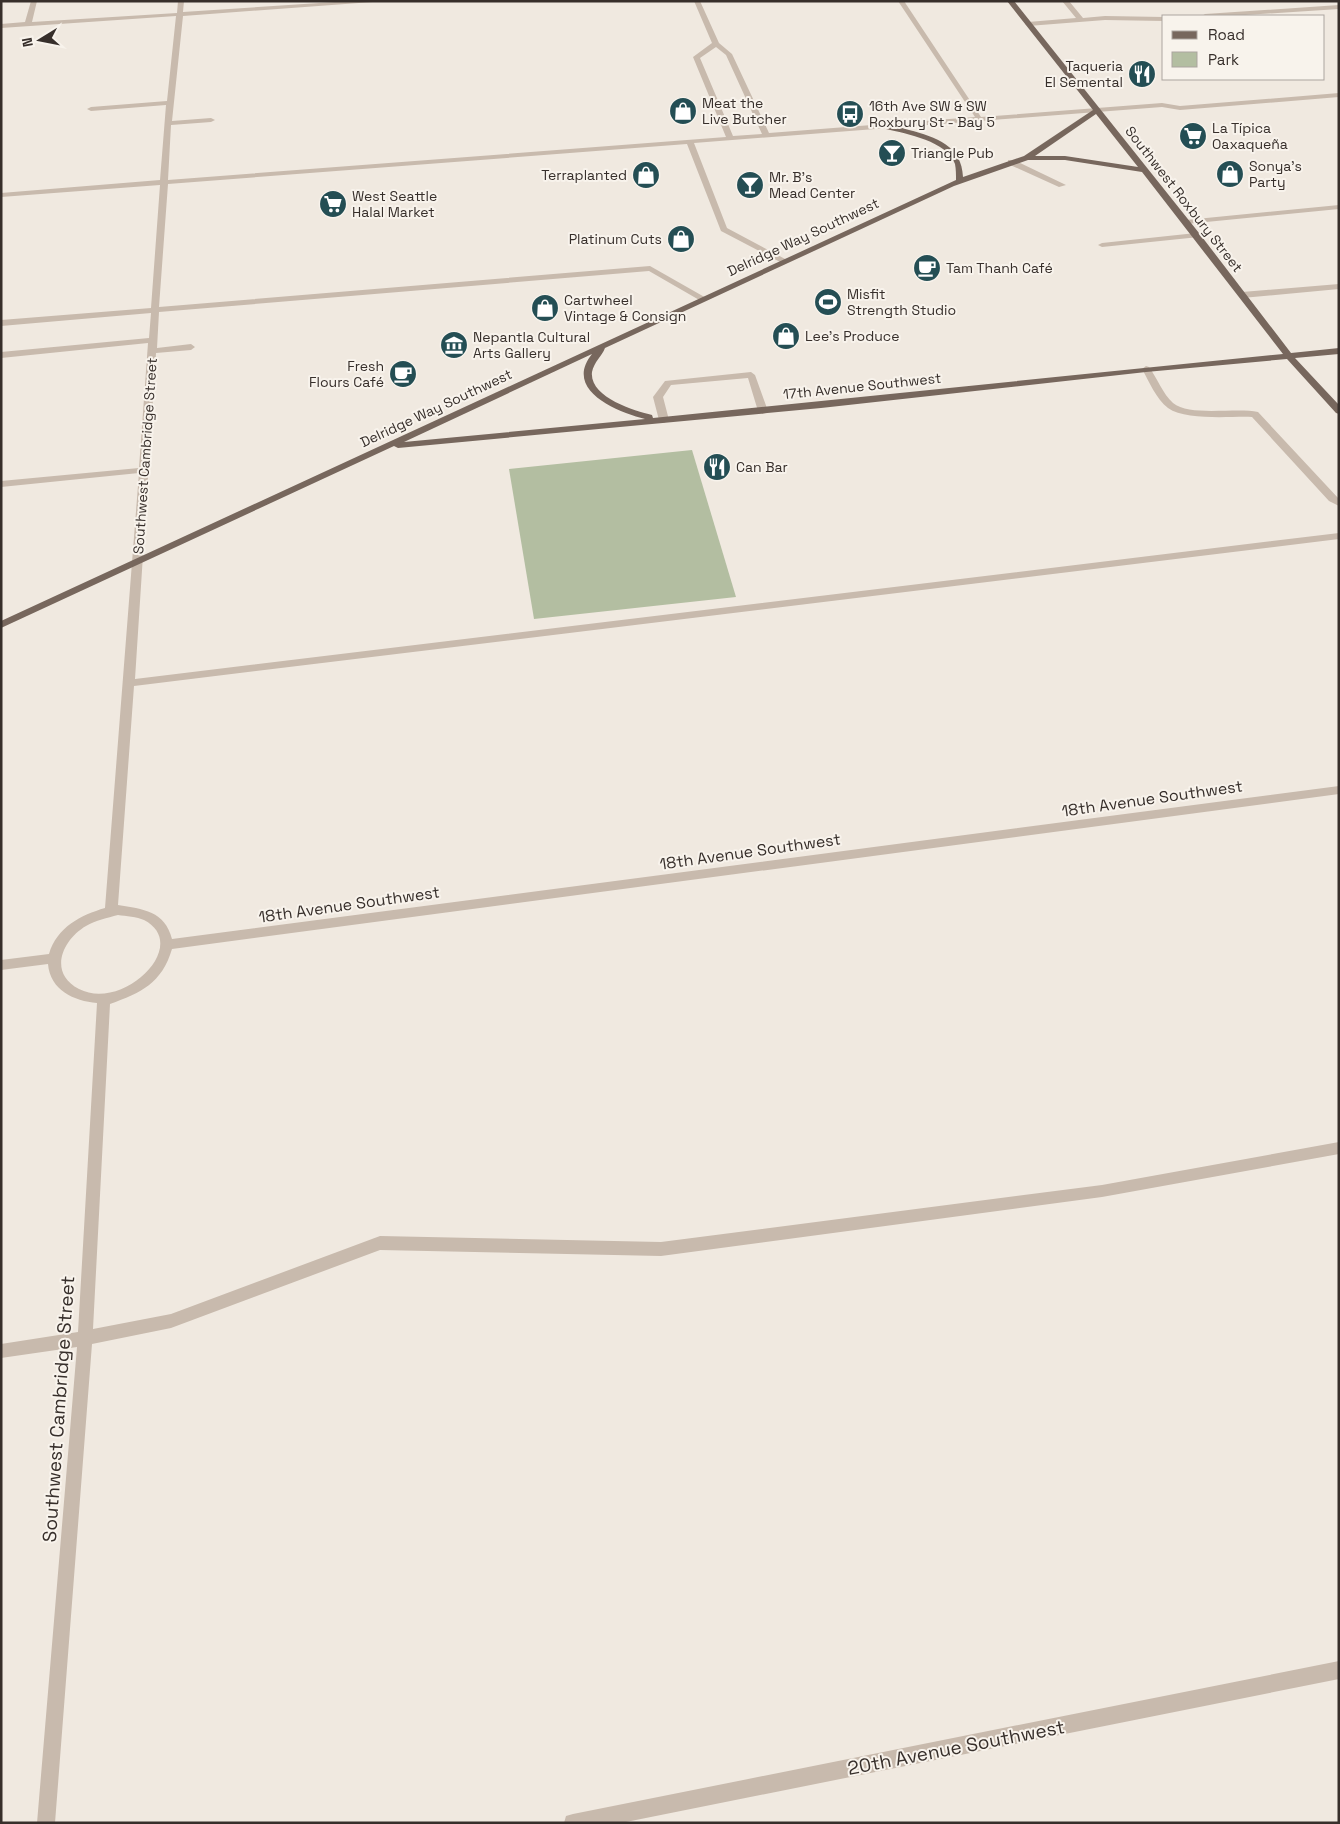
<svg xmlns="http://www.w3.org/2000/svg" width="1340" height="1824" viewBox="0 0 1340 1824" font-family="'Space Grotesk',sans-serif">
  <style>
    .green { fill: #b3bea1 }
    .lines { fill: none; stroke-linecap: round; stroke-linejoin: round }
    .minor { fill: #c8baad; fill-rule: evenodd }
    .major { fill: #77675d; fill-rule: evenodd }
    .labels { text-anchor: middle; stroke-width: 4; stroke-linejoin: round; paint-order: stroke }
    .far-poi-label { font-size: 14px; fill: #372f2b; stroke: #f8f3ec; text-anchor: start }
    .far-street-label { font-size: 14px; fill: #372f2b; stroke: #f8f3ec }
    .street-label { font-size: 16px; fill: #372f2b; stroke: #f8f3ec }
    .near-street-label { font-size: 19px; fill: #372f2b; stroke: #f8f3ec }
  </style>
  <rect width="100%" height="100%" fill="#f0e9e0"/>
  <!-- green -->
  <path class="green" d="M692 450 736 597 534 619 509 469Z"/>
  <g class="lines">
    <!-- minor -->
    <path class="minor" d="M31 1H37L32 22 177 13 178 1H184L183 12 350 1H386L183 16 172 121 211 118 215 120 211 122 171 125 168 180 726 137 693 57 712 43 694 1H700L719 43 732 54 769 133 975 117 898 1H904L981 117 1162 103 1180 106 1339 93V97L1180 110 1162 107 694 143 727 228 787 260 788 262 784 264 721 231 687 144 168 184 159 307 650 266 708 299 701 301 649 271 159 312 157 348 191 344 195 347 191 350 156 353 135 679 1339 533V539L134 686 118 905C143 909 165 911 172 939L1339 786V794L172 949C162 983 141 993 110 1004L93 1329 171 1314 380 1236 661 1242 1102 1185 1339 1142V1154L1102 1197 661 1256 380 1250 171 1328 92 1344 55 1823H37L77 1347 1 1358V1344L78 1332 97 1003C74 1001 50 990 48 964L1 970V960L49 954C57 927 81 915 105 908L139 473 1 487V481L139 468 148 343 1 358V352L149 338 151 313 1 326V320L151 308 160 185 1 197V193L160 180 166 105 91 111 87 109 91 107 167 101 176 16 1 28V24L25 22ZM716 47 726 55 762 134 733 136 700 58ZM118 915C126 916 137 917 144 920 192 945 123 1012 79 989 48 973 62 940 86 926 96 920 107 918 118 915Z
      M1062 1H1069L1083 18 1105 16 1164 17V21L1105 20 1028 26 1025 24 1028 22 1076 18Z
      M1339 5V9L1230 16H1202L1205 14Z
      M1008 160H1014L1066 185 1059 187 1008 164Z
      M1339 205V209L1186 224 1182 222 1186 220Z
      M1196 233 1200 235 1199 237 1102 247 1098 245 1102 243Z
      M1339 284V289L1242 298 1238 295 1242 292Z
      M1146 366 1149 367C1157 378 1163 394 1173 403 1190 417 1237 407 1258 412L1339 499V506L1329 501 1252 417C1231 416 1186 421 1168 408 1156 399 1149 381 1142 369Z
      M751 372 755 375 768 411 766 413 763 414 758 411 748 378 671 385 663 397 669 420 664 423 659 420 653 397 665 381Z
      M1339 1661V1679L621 1823H564L566 1816 573 1814Z"/>
    <!-- major -->
    <path class="major" d="M1007 1H1014L1199 233 1291 353 1339 348V354L1295 358 1339 405V414L1336 413 1287 359 1146 372 821 408 398 448 394 446 1 628V621L956 180C956 175 956 169 955 164 947 141 907 134 886 129V125C894 125 902 128 909 130 936 137 962 146 963 177L1024 156 1093 110ZM1096 114 1138 167 1065 156H1035ZM1028 160H1065L1142 172 1283 354 653 418 652 415C634 411 589 397 592 372 594 362 602 356 605 348L954 186ZM592 354C563 390 617 412 645 419L404 442Z"/>
  </g>
  <!-- icons -->
  <defs>
    <g id="restaurant-disc" transform="scale(1.4375)"><circle r="9.5" fill="#244e54" stroke="#f8f3ec"/><path d="M-5-6h1v4h1v-4h1v4h1v-4h1v5L-1.5 .5V6h-2V.5L-5-1ZM5-6V6H3V1.5H1.5Q1.5-4 5-6Z" fill="#fff"/></g>
    <g id="shop-disc" transform="scale(1.4375)"><circle r="9.5" fill="#244e54" stroke="#f8f3ec"/><path d="M-5-2.5h2.3a2.7 3.5 0 0 1 5.4 0H5L5.5 6h-11ZM-1.5-2.5h3a1.5 2.3 0 0 0-3 0Z" fill="#fff"/></g>
    <g id="bus-disc" transform="scale(1.4375)"><circle r="9.5" fill="#244e54" stroke="#f8f3ec"/><path d="M-5-6H5V4H4V6H2V4H-2V6H-4V4H-5ZM-3.5-4V0h7V-4ZM-3.5 1.2v1.5H-2V1.2ZM2 1.2v1.5H3.5V1.2Z" fill="#fff"/></g>
    <g id="supermarket-disc" transform="scale(1.4375)"><circle r="9.5" fill="#244e54" stroke="#f8f3ec"/><path d="M-6-5.5h2.5l.6 2H6L4.5 2H-2.5L-4.4-4H-6ZM-1.5 3.2a1.3 1.3 0 1 0 .1 0ZM3 3.2a1.3 1.3 0 1 0 .1 0Z" fill="#fff"/></g>
    <g id="bar-disc" transform="scale(1.4375)"><circle r="9.5" fill="#244e54" stroke="#f8f3ec"/><path d="M-6-5H6L.8 .8V4.5H3.5V6h-7V4.5H-.8V.8Z" fill="#fff"/></g>
    <g id="cafe-disc" transform="scale(1.4375)"><circle r="9.5" fill="#244e54" stroke="#f8f3ec"/><path d="M-5.5-4.5H6V0H3Q3 3.5 0 3.5H-2.5Q-5.5 3.5-5.5 0ZM3-3.2v2h1.7v-2ZM-6 4.5H4V6H-6Z" fill="#fff"/></g>
    <g id="stadium-disc" transform="scale(1.4375)"><circle r="9.5" fill="#244e54" stroke="#f8f3ec"/><path d="M0-5a6.5 5 0 1 0 0 10a6.5 5 0 1 0 0-10ZM-3.5-1.8h7v3.6h-7Z" fill="#fff"/></g>
    <g id="museum-disc" transform="scale(1.4375)"><circle r="9.5" fill="#244e54" stroke="#f8f3ec"/><path d="M0-6L6-3V-2H-6V-3ZM-5-1h2V3h-2ZM-1-1h2V3h-2ZM3-1h2V3H3ZM-6 4H6V6H-6Z" fill="#fff"/></g>
  </defs>
  <g fill-rule="evenodd">
    <use href="#restaurant-disc" x="1142" y="74"/>
    <use href="#shop-disc" x="683" y="111"/>
    <use href="#bus-disc" x="850" y="114"/>
    <use href="#supermarket-disc" x="1193" y="136"/>
    <use href="#bar-disc" x="892" y="153"/>
    <use href="#shop-disc" x="1230" y="174"/>
    <use href="#shop-disc" x="646" y="175"/>
    <use href="#bar-disc" x="750" y="185"/>
    <use href="#supermarket-disc" x="333" y="204"/>
    <use href="#shop-disc" x="681" y="239"/>
    <use href="#cafe-disc" x="927" y="268"/>
    <use href="#stadium-disc" x="828" y="302"/>
    <use href="#shop-disc" x="545" y="308"/>
    <use href="#shop-disc" x="786" y="336"/>
    <use href="#museum-disc" x="454" y="345"/>
    <use href="#cafe-disc" x="403" y="374"/>
    <use href="#restaurant-disc" x="717" y="467"/>
  </g>
  <g class="labels">
    <!-- far-poi labels -->
    <g class="far-poi-label">
      <text x="1123" y="71" text-anchor="end">Taqueria<tspan x="1123" dy="16">El Semental</tspan></text>
      <text x="702" y="108">Meat the<tspan x="702" dy="16">Live Butcher</tspan></text>
      <text x="869" y="111">16th Ave SW &amp; SW<tspan x="869" dy="16">Roxbury St - Bay 5</tspan></text>
      <text x="1212" y="133">La Típica<tspan x="1212" dy="16">Oaxaqueña</tspan></text>
      <text x="911" y="158">Triangle Pub</text>
      <text x="1249" y="171">Sonya's<tspan x="1249" dy="16">Party</tspan></text>
      <text x="627" y="180" text-anchor="end">Terraplanted</text>
      <text x="769" y="182">Mr. B’s<tspan x="769" dy="16">Mead Center</tspan></text>
      <text x="352" y="201">West Seattle<tspan x="352" dy="16">Halal Market</tspan></text>
      <text x="662" y="244" text-anchor="end">Platinum Cuts</text>
      <text x="946" y="273">Tam Thanh Café</text>
      <text x="847" y="299">Misfit<tspan x="847" dy="16">Strength Studio</tspan></text>
      <text x="564" y="305">Cartwheel<tspan x="564" dy="16">Vintage &amp; Consign</tspan></text>
      <text x="805" y="341">Lee's Produce</text>
      <text x="473" y="342">Nepantla Cultural<tspan x="473" dy="16">Arts Gallery</tspan></text>
      <text x="384" y="371" text-anchor="end">Fresh<tspan x="384" dy="16">Flours Café</tspan></text>
      <text x="736" y="472">Can Bar</text>
    </g>
    <!-- far-street labels -->
    <g class="far-street-label">
      <text transform="translate(1184 199) rotate(52)" y="5">Southwest Roxbury Street</text>
      <text transform="translate(803 237) rotate(-25)" y="5">Delridge Way Southwest</text>
      <text transform="translate(862 386) rotate(-6)" y="5">17th Avenue Southwest</text>
      <text transform="translate(436 408) rotate(-25)" y="5">Delridge Way Southwest</text>
      <text transform="translate(145 456) rotate(-86)" y="5">Southwest Cambridge Street</text>
    </g>
    <!-- street labels -->
    <g class="street-label">
      <text transform="translate(1152 798) rotate(-8)" y="6">18th Avenue Southwest</text>
      <text transform="translate(750 851) rotate(-8)" y="6">18th Avenue Southwest</text>
      <text transform="translate(349 904) rotate(-8)" y="6">18th Avenue Southwest</text>
    </g>
    <!-- near-street labels -->
    <g class="near-street-label">
      <text transform="translate(58 1409) rotate(-86)" y="7">Southwest Cambridge Street</text>
      <text transform="translate(956 1747) rotate(-11)" y="7">20th Avenue Southwest</text>
    </g>
  </g>
  <!-- border -->
  <rect width="1340" height="1824" fill="none" stroke="#372f2b" stroke-width="5"/>
  <!-- legend -->
  <rect x="1162" y="15" width="162" height="65" fill="#f8f3ec" stroke="#aba59f"/>
  <rect x="1172" y="31" width="25" height="8" fill="#77675d" stroke="#aba59f"/>
  <text x="1208" y="40" font-size="15" fill="#372f2b">Road</text>
  <rect x="1172" y="52" width="25" height="15" fill="#b3bea1" stroke="#aba59f"/>
  <text x="1208" y="65" font-size="15" fill="#372f2b">Park</text>
  <!-- north arrow -->
  <g transform="translate(40 40) rotate(260)" stroke="#f8f3ec" stroke-width="4" paint-order="stroke">
  <path d="M0-4L9 19L0 12L-9 19Z" fill="#372f2b"/>
  <text y="-8" font-size="14" font-weight="bold" text-anchor="middle" fill="#372f2b">N</text>
  </g>
</svg>
